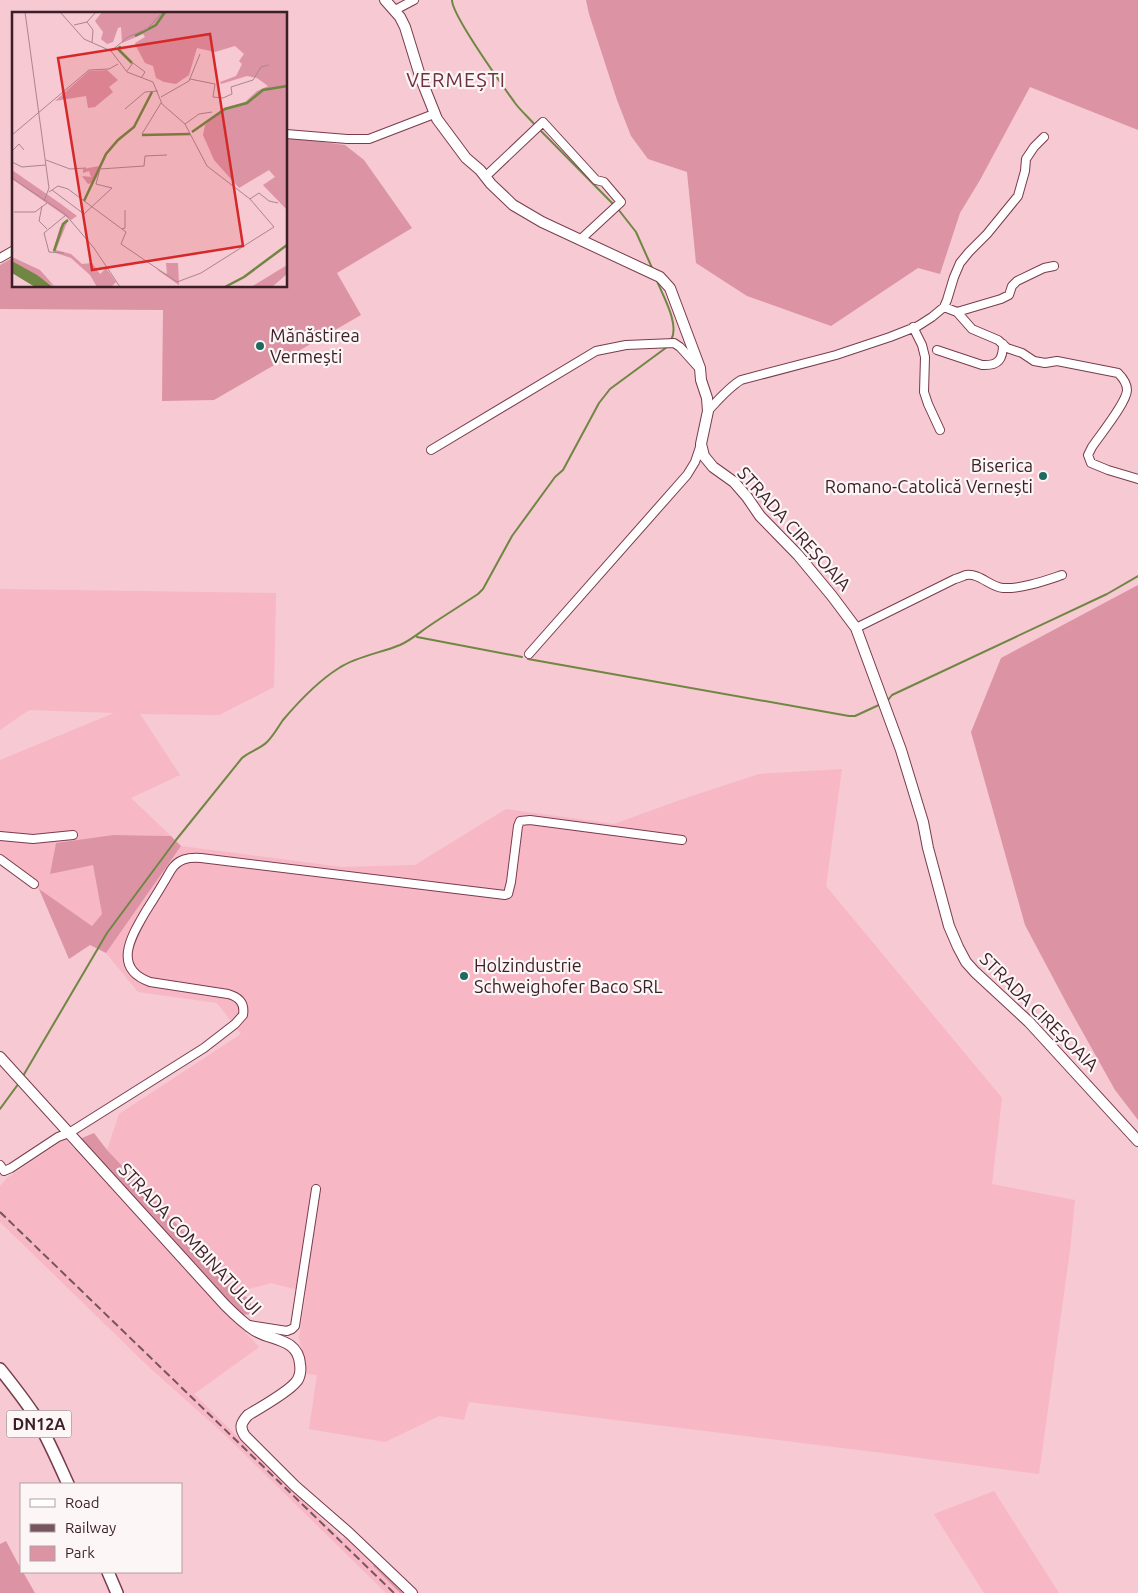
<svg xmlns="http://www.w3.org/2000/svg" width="1138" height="1593" viewBox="0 0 1138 1593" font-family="Ubuntu,sans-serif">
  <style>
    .built { fill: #f7b7c5 }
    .green { fill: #dc93a4 }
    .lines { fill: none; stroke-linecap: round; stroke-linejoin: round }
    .stream { stroke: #708643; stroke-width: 2 }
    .street-casing { stroke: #793c4d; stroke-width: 10 }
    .secondary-casing { stroke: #793c4d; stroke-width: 12 }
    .primary-casing { stroke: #793c4d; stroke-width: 14 }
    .street { stroke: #fff; stroke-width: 8 }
    .secondary { stroke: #fff; stroke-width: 10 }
    .primary { stroke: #fff; stroke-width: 11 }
    .rail { stroke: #76555d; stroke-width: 2; stroke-dasharray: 8 4; stroke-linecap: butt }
    .poi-dot { fill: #206961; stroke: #fdf6f7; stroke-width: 2 }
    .labels { text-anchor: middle; stroke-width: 4.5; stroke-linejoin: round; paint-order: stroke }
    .shield { fill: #fdf6f7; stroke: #746065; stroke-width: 1 }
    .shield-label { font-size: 16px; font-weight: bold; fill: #3a1f26 }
    .poi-label { font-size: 18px; fill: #3a1f26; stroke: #fdf6f7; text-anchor: start }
    .street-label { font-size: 18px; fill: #3a1f26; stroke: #fdf6f7 }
    .quarter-label { font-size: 20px; letter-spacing: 1px; fill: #6c3041; stroke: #fdf6f7 }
    .inset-river { fill: none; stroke: #708643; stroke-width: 2.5 }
    .inset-road { fill: none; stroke: #ab858e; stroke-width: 1 }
    .view { fill: #d62828; fill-opacity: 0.15; stroke: #d62828; stroke-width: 2.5 }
    .inset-edge { fill: none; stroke: #3a1f26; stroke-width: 2.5 }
  </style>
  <rect width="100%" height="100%" fill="#f6c9d3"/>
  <!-- built -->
  <path class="built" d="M0 589 276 593 274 687 219 715 140 714 180 775 131 798 171 836 113 835 56 843 50 874 93 864 102 914 92 926 0 863V760L114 713 29 710 0 730Z
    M842 769 826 886 1002 1098 992 1184 1075 1200 1070 1250 1039 1474 891 1454 469 1402 464 1420 439 1416 385 1442 309 1429 317 1375 307 1374 299 1338 306 1292 271 1283 238 1292 163 1209 107 1150 119 1114 241 1034 217 1003 138 992 106 953 181 846 342 867 415 865 506 809 614 824 680 800 759 774Z
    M65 1139 259 1347 194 1394 342 1539 352 1530 381 1558 373 1567 400 1593H386L224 1434 150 1368 0 1222V1186L7 1178Z
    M994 1491 1059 1593H984L934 1514Z"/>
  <!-- green -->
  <path class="green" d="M586 0H1138V130L1030 87 980 180 960 213 940 274 918 268 831 326 747 296 696 263 687 172 648 159 631 136 617 100 589 14Z
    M286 137 345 145 364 160 412 228 337 273 361 315 214 400 162 401 163 310 0 309V265L14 257V286H286Z
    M1138 585V1120L1115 1090 1068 1006 1025 925 971 732 1001 658Z
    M113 835 171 836 181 846 106 953 90 945 69 959 39 889 92 926 102 914 93 865 50 874 56 843Z
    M94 1133 107 1150 163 1209 238 1292 251 1300V1314L241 1315 235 1320 75 1149 82 1138Z
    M6 1541 21 1569V1572H23L35 1593H0V1544Z
    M381 1558 419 1593H400L373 1566Z"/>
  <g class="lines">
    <!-- stream -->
    <path class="stream" d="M452 0C452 16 503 86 515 103 521 111 529 118 536 126
      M539 129 615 206
      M618 209 636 232 653 270
      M657 281C663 296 680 325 671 340
      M417 637 522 657
      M528 659 849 716H855L881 704
      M888 700 892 695 1107 594 1138 576
      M23 1076 107 933 176 840 242 758C250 751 260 749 267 742 274 735 278 727 283 720 300 700 318 681 339 668 357 656 381 653 400 645 413 639 421 631 432 624 447 614 463 604 478 594L483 589 512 536 555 477 563 470 599 403 610 389 667 347
      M0 1109 19 1083"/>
    <!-- street casing -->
    <g class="street-casing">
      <path id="street" d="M395 10 414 0
        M286 134 347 139H369L434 114
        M485 177 543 122 596 180 604 182 621 202 581 239
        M0 258 14 250
        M944 307 957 312 972 329 998 340 1007 348 1022 353 1034 361 1045 363 1057 361 1118 373C1122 377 1127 383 1127 390 1127 402 1100 435 1092 447L1088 455 1091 463 1108 470 1138 479
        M957 312 1001 299 1009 295 1012 286 1017 281 1044 268 1054 266
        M913 327 922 345 925 357 924 392 928 404 940 430
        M937 350 982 365C999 366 1003 359 1003 344
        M708 411C718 400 728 388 741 380L836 355 890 337 918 326 932 317 944 307 947 300 954 277 960 263 969 252 987 234 1018 196 1025 171 1026 159 1034 147 1044 137
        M431 450 596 351 626 345 674 343 680 347 698 367
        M856 628 955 579C959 578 963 576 966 575 980 573 990 587 1003 588 1022 589 1044 581 1062 575
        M529 654 687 475 695 462 701 444
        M0 836 33 839 73 835
        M0 859 34 884
        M0 1165 4 1171 11 1168 58 1137 69 1133 204 1048 235 1024 243 1015C245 1003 239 997 228 994L150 982C111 968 132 935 146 911 155 897 163 884 171 870 178 859 188 857 201 858L505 895 508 894 511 882 518 826 520 821 530 820 682 840
        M249 1325 287 1331 292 1329 295 1326 316 1189"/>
    </g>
    <!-- secondary casing -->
    <g class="secondary-casing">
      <path id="secondary" d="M385 0 400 17 405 27 421 79 437 119 466 158 480 170 491 184 513 205 542 222 660 277 670 288 700 368 701 380 707 398 708 411 701 444 704 456 713 467 734 482 747 497 760 516 798 555 832 596 856 628 901 750 923 822 928 848 949 926 958 947 966 962 975 972 1029 1022 1138 1141
        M0 1057 225 1305C234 1314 243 1323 254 1330 271 1341 298 1338 300 1364 301 1370 300 1378 296 1382 288 1392 260 1408 248 1415 241 1423 239 1427 245 1436L295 1486 349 1533 412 1593"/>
    </g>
    <!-- primary casing -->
    <g class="primary-casing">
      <path id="primary" d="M0 1369C12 1384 23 1398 33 1413 47 1436 57 1460 68 1484
        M108 1572 117 1593"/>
    </g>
    <!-- street -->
    <use href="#street" class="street"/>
    <!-- secondary -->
    <use href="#secondary" class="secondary"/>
    <!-- primary -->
    <use href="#primary" class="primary"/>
    <!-- rail -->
    <path class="rail" d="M0 1212 394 1593"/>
  </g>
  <!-- markers -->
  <g class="poi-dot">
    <circle cx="260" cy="346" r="5"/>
    <circle cx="1043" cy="476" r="5"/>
    <circle cx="464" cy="976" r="5"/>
  </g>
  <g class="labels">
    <!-- shield labels -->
    <rect class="shield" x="6.5" y="1410.5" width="65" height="27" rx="4"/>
    <g class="shield-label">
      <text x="39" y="1430">DN12A</text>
    </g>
    <!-- poi labels -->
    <g class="poi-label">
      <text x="270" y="342">Mănăstirea<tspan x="270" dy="21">Vermești</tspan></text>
      <text x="1033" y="472" text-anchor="end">Biserica<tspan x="1033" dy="21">Romano-Catolică Vernești</tspan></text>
      <text x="474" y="972">Holzindustrie<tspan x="474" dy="21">Schweighofer Baco SRL</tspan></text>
    </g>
    <!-- street labels -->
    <g class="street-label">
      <text transform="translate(794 529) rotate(48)" y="6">STRADA CIREȘOAIA</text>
      <text transform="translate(1039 1012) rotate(45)" y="6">STRADA CIREȘOAIA</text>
      <text transform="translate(190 1239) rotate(47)" y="6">STRADA COMBINATULUI</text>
    </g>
    <!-- quarter labels -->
    <g class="quarter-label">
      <text x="456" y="87">VERMEȘTI</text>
    </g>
  </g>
  <!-- overview -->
  <g transform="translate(12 12)">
    <rect width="275" height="275" fill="#f6c9d3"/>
    <path d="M90 0H275V198L251 173 263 165 257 158 227 176 202 148 191 123 193 113 212 96 233 90 245 79 256 74 245 66 235 64 209 72 208 70 224 64 230 52 227 49 232 42 223 34 203 40 185 36 177 63 164 72 152 70 144 66 141 54 133 51 125 36 123 31 133 25 131 22 110 31 109 15 106 16 101 30 95 32 89 27 91 20 83 9ZM95 58 106 68 97 75 101 80 83 95 76 96 74 84 43 89 77 59ZM87 154 80 171 76 172 70 164 79 165 77 159 71 161V157ZM0 158 49 192 65 204 59 208 0 167ZM56 208 44 238 59 242 70 252 80 251 88 262 94 256 104 270 99 275H85L78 263 59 246 41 240 48 215ZM0 245 28 258 43 275 0 249ZM154 251H166L167 273 144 257 155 262ZM275 253V262L260 275H239Z" fill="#dc93a4"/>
    <path d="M0 249 25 263 41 275H23L0 261Z" fill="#708643"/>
    <path class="inset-river" d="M123 24 144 13 153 0M108 34 107 38 120 51M180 120 213 97 235 91 251 78 275 74M130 123 178 122M72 189 94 142 106 128 122 115 140 80M42 239 51 212 56 208M213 275 232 265 275 233"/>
    <path class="inset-road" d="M13 0 37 176 32 189M75 10 81 18 80 31M62 13 75 10 84 0M99 39 116 25 135 17 151 0M115 59 121 51 133 60 129 66M178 67 203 72 201 85 211 86 220 82 219 75 241 68 249 55 257 53M149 85 177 69 188 42M113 97 133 80 146 79M173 112 187 102 200 100M130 122 149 91M0 123 77 58 97 57 106 52M0 139 7 132 12 138M34 148 58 157 74 156M0 150 10 155 34 153M0 166 53 202 82 236 108 275M40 178 72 202 100 176 84 172 88 157 132 154 133 144 155 143M37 180 46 174 56 177 114 220 109 232 165 270 189 261 262 215 238 187 195 154 173 112 150 92 141 70 115 60 99 39 72 27 48 0M238 187 247 181 257 189 266 191M30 194 27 209 35 217M2 200H23L35 191M110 217 113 216V198M52 241 37 240 32 221 54 203"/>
    <path class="view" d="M198 22 231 234 80 258 46 46Z"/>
    <rect width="275" height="275" class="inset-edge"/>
  </g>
  <!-- legend -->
  <rect x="20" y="1483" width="162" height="90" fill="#fdf6f7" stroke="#afa0a3"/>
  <rect x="30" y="1499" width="25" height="8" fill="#ffffff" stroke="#afa0a3"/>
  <text x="65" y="1508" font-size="15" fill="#3a1f26">Road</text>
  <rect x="30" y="1524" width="25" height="8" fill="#76555d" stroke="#afa0a3"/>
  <text x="65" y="1533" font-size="15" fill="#3a1f26">Railway</text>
  <rect x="30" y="1546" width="25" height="15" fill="#dc93a4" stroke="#afa0a3"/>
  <text x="65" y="1558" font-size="15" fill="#3a1f26">Park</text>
</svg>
